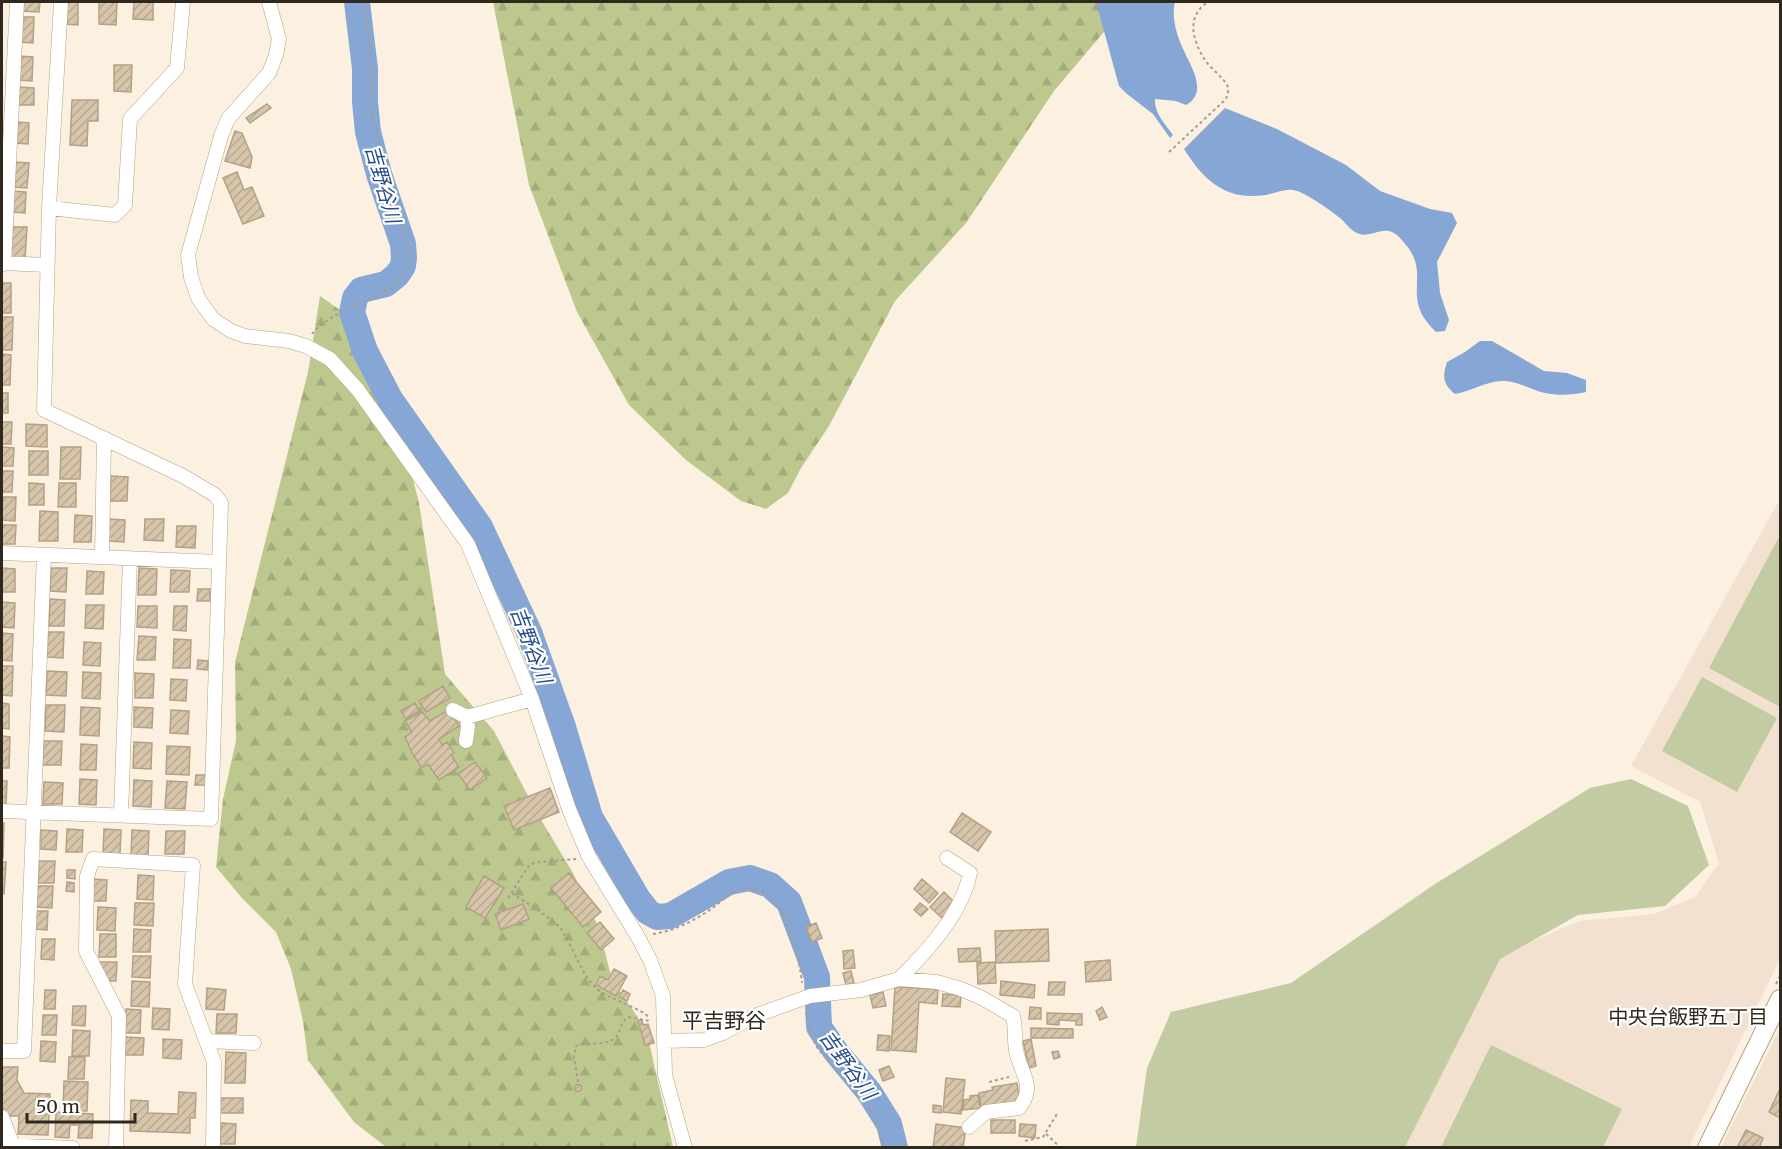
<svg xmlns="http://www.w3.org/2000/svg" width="1782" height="1149" viewBox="0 0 1782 1149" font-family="Merriweather,'Noto Sans JP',serif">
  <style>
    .education { fill: #f2e1d0 }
    .green { fill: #c3cba2 }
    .forest { fill: url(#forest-firs) }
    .water { fill: #86a7d5 }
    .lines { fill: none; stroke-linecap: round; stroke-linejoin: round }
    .river { stroke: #86a7d5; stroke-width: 26 }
    .building { fill: url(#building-hatch); stroke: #b3a187; stroke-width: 1.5 }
    .street-casing { stroke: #b3a187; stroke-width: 15 }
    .secondary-casing { stroke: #b3a187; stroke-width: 20 }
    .path { stroke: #a69d8f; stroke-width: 2; stroke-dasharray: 3 3; stroke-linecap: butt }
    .street { stroke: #fff; stroke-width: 14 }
    .secondary { stroke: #fff; stroke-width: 18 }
    .labels { text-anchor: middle; stroke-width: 4.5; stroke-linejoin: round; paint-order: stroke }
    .water-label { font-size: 20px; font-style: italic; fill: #254e88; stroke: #fff }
    .neighbourhood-label { font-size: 20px; fill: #2f281d; stroke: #fff }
    .quarter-label { font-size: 21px; fill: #2f281d; stroke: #fff }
  </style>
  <defs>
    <pattern id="forest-firs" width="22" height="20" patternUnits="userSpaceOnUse" patternTransform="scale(1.5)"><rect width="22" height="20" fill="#bdc88f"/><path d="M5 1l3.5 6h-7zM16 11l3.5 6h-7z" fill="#a3ac7b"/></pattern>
    <pattern id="building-hatch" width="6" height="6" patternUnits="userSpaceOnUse" patternTransform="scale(1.5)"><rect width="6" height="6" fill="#d7c5aa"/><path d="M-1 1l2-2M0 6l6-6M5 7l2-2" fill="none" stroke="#b9a992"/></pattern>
  </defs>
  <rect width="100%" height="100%" fill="#fcf1e0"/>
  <!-- education -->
  <path class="education" d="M1780 499V959L1689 1147 1402 1148 1492 959 1579 921 1654 914 1695 897 1719 863 1700 802 1631 766Z
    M1780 1028V1147H1721Z"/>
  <!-- green -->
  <path class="green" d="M1780 535V707L1709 668Z
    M1702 677 1777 718 1737 792 1662 751Z
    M1631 779 1688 806 1709 865 1665 906 1578 915 1500 959 1405 1147H1136L1147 1068 1171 1012 1291 983 1435 884 1590 788Z
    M1491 1045 1622 1109 1603 1147H1441Z"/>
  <!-- forest -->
  <path class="forest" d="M493 2H1142L1103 33 1054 91 966 223 895 301 829 426 801 468 788 493 766 509 741 501 686 460 629 405 577 312 529 185Z
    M320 296 357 322 394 405 419 503 445 674 494 731 537 813 573 873 599 928 612 980 646 1029 673 1147H386L354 1122 308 1060 303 1021 291 969 276 932 242 898 216 867 223 799 236 741 235 662 308 372Z"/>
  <!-- water -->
  <path class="water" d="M1096 2H1175C1171 17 1177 37 1184 51 1192 68 1208 93 1186 105L1176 101 1155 99C1154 113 1165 124 1173 135L1170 138 1153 114 1127 94 1119 86Z
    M1225 108 1277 129 1346 165 1380 191 1430 209 1452 213 1457 223 1437 262 1440 293 1449 320 1445 331 1436 332C1430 326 1423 318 1420 310 1411 287 1426 269 1406 245 1402 240 1398 235 1392 232 1381 227 1368 239 1357 233 1350 230 1346 223 1340 218 1330 210 1309 195 1297 191 1287 187 1276 193 1266 195 1226 201 1204 181 1184 149Z
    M1480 341H1492L1544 371 1567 373 1586 380V392C1572 395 1559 396 1545 393 1531 390 1518 381 1504 381 1488 380 1472 391 1455 394 1443 384 1442 377 1447 362L1465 352Z"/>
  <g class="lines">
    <!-- river -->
    <path class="river" d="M357 2 365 69V102L368 132 379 174 403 244 404 258 403 266 397 275 386 284 361 290 355 298 352 312 365 351 390 399 480 527 529 632 563 727 590 817 638 899 648 912 657 917 670 916 729 882 750 878 770 885 789 902 817 977 819 1027 836 1052 869 1092 889 1124 895 1148"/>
  </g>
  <!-- building -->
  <path class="building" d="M21 2H40L39 12 21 11Z
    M64 2H78V25L64 24Z
    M99 2H117L116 25 99 24Z
    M134 2H153V20L133 19Z
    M21 17H34L33 43 20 42Z
    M19 56 33 57 32 81 18 80Z
    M114 65H132L131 92 114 91Z
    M18 87 34 88V105H17Z
    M72 100H98V121H88L87 146 70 145Z
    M267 104 271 108 250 123 246 118Z
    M17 122 29 123 28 144 15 143Z
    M235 131 242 133 252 157 250 168 225 161Z
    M13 162 29 163 27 188 12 187Z
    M237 172 244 190 252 187 264 216 243 224 223 178Z
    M11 191 26 192 25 213 10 212Z
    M10 227H27L25 259H9Z
    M2 283H11V313H2Z
    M2 317H13L12 350H2Z
    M2 354 11 355 10 385H2Z
    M2 393H8V413H2Z
    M2 422H12L11 444H2Z
    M26 424 47 425V447L26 446Z
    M2 447 14 448 13 466H2Z
    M61 447H81L80 479H60Z
    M29 451H48V475H29Z
    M2 471H13L12 492H2Z
    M111 476 128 477 127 501H110Z
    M29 483 44 484V505H29Z
    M59 483H76V507H58Z
    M2 497H16L15 521 2 520Z
    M40 511 58 512V541H39Z
    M75 515 92 516 91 542H74Z
    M109 519 125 520 124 542 108 541Z
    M145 519H164L163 541 144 540Z
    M2 525H16L15 544H2Z
    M177 526H196L195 548 176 547Z
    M2 568 15 569V592H2Z
    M51 568H67L66 592 50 591Z
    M139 568 157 569 156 595H138Z
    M171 570 190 571 189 592H170Z
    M87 571 104 572 103 594H86Z
    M198 589H210V601H197Z
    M50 599 65 600 64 626H49Z
    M2 602 15 603 14 628 2 627Z
    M86 605H104L103 629 85 628Z
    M138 606H157V628L137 627Z
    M174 606H187L186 631 173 630Z
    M48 632H64L63 658 47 657Z
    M2 633 13 634 12 661 2 660Z
    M139 636 156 637 155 660H137Z
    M174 639 191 640 190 668H173Z
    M84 642 101 643 100 666 83 665Z
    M198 660 208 661V670L197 669Z
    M2 666H13L12 696 2 695Z
    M47 671 67 672 66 696 46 695Z
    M83 672 101 673 100 699 82 698Z
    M135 673 154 674 153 698H135Z
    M171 679 187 680 186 701 170 700Z
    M443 686 450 698 426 712 419 701Z
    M2 703 9 704V729L2 728Z
    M415 703 419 711 406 719 401 711Z
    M46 705H65L64 732 45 731Z
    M81 707 100 708 99 736 80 735Z
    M134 707 153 708 152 728 134 727Z
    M171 710 189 711 188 734 170 733Z
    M448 710 459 726 439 739 442 745 447 742 454 753 451 755 459 767 439 780 428 764 422 768 412 753 405 737 412 732 405 721 422 712 430 721Z
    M2 736 10 737 9 768H2Z
    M44 741H62L61 765H42Z
    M134 742 152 743 151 769 133 768Z
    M81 744 97 745 96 770H80Z
    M167 746 190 747 189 775 166 774Z
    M475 762 487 778 470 790 458 774Z
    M196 775H206V785H195Z
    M80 779 97 780 96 805 79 804Z
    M134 780 152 781 151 807 133 806Z
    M2 781H7L6 804H2Z
    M167 781 187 782 185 809 165 808Z
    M44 782 63 783 62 804H43Z
    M550 788 559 812 514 830 504 806Z
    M962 813 991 832 978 851 950 832Z
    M2 823H4L3 858H2Z
    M67 829 83 830 82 852H66Z
    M104 829 121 830 120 854 103 853Z
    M41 830 57 831 56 850 41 849Z
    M132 830 149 831 148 856H131Z
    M166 831H185L184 854H165Z
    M39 861H55L54 883H38Z
    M2 862H6L4 894H2Z
    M67 870H75V879L67 878Z
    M569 873 601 912 583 927 551 888Z
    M138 875 154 876 153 900 137 899Z
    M484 876 504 888 485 918 466 907Z
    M92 879 107 880 106 901H91Z
    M922 879 938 893 929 903 914 889Z
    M67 882 74 883V892L66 891Z
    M36 886H53L52 908 35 907Z
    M944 892 955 903 942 918 930 907Z
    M135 903H154L153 926 134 925Z
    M920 903 928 909 921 916 914 910Z
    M523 904 529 919 501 930 495 914Z
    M98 907 116 908 115 931 97 930Z
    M36 911H48L47 930 35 929Z
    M600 922 614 939 601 950 587 933Z
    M816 923 822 938 812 942 806 927Z
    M134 929 151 930 150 952H133Z
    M1048 929 1049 961 996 963 995 931Z
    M100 934H116V957H99Z
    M42 939H55L54 960 41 959Z
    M980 948 981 961 959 962 958 949Z
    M853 950 855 968 844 969 843 951Z
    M133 956H151L150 978 132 977Z
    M1110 960 1111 980 1086 982 1085 962Z
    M101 962H117L116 981H100Z
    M995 962 996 983 978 984 977 963Z
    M614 969 627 976 616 996 596 985 600 976 608 980Z
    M851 971 854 983 846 985 843 973Z
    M132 981 150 982 149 1007 131 1006Z
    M1001 981 1035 985 1034 998 1000 995Z
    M1049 982H1065L1064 995H1048Z
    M895 987 938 989 937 1004 919 1002 916 1052 891 1050Z
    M207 988 226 990 224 1010 206 1009Z
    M45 990H56L55 1009H44Z
    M623 990 630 994 627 1001 619 997Z
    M883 992 886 1006 873 1008 870 995Z
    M943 994 961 995 960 1007 942 1006Z
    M73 1006H86L85 1026 72 1025Z
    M1030 1007 1041 1008V1019H1029Z
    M1102 1007 1107 1017 1100 1020 1096 1011Z
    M153 1008 170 1009 169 1030 152 1029Z
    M126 1009 141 1010 140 1033H125Z
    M1047 1013 1082 1014V1025H1076V1021L1059 1020V1025L1047 1024Z
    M217 1014H237L236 1033H216Z
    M43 1015H57L56 1035H42Z
    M642 1020 643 1025 648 1024 654 1043 645 1045 638 1021Z
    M1031 1028 1073 1029V1038H1031Z
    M73 1030 90 1031 89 1056H72Z
    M878 1035 890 1036 889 1051 877 1050Z
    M125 1037 144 1038 143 1055H124Z
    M163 1039 182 1040 181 1059 163 1058Z
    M1031 1039 1036 1066 1029 1068 1023 1041Z
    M41 1041 56 1042 55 1062 40 1061Z
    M1058 1051 1060 1057 1054 1059 1052 1052Z
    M226 1052 246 1053 245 1083H225Z
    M69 1057H85L84 1079H68Z
    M889 1066 894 1077 883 1081 879 1070Z
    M2 1067H18L17 1080 24 1093 50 1094 48 1135 18 1134 19 1116H7L2 1106Z
    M946 1078 965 1080 961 1114 943 1112Z
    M64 1081 88 1082 87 1111 63 1110Z
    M1017 1083 1020 1102 981 1108 979 1093 993 1090 992 1087Z
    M574.5 1088a3.5 3.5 0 1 1 7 0a3.5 3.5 0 1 1-7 0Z
    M1780 1089V1118L1769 1112Z
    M179 1092 196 1093 195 1118H190V1133L130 1131 131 1100 148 1101V1113L178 1114Z
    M978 1095 980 1108 963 1110 964 1100 970 1099V1096Z
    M218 1098H243V1113H218Z
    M933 1105 941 1106V1113L933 1112Z
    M56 1112 93 1114 92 1138H78L79 1125H70L69 1138 55 1137Z
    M991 1120H1015V1133H991Z
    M221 1123 236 1124 235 1144H220Z
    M936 1124 966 1128 963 1148H933Z
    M1020 1124 1036 1125 1035 1138 1019 1136Z
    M1746 1130 1763 1138 1759 1148H1737Z"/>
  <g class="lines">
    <!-- street casing -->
    <g class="street-casing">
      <path id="street" d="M61 2 49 208 115 215 125 205 130 119 177 68 183 2
        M269 2 279 39 276 55 269 73 228 119 221 136 188 255 191 277 198 298 213 319 231 331 245 336 289 341 306 346 330 359 358 390 468 544 532 699 569 809 589 857 638 937 650 960 663 996 665 1075 685 1148
        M2 263 47 265
        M4 264 17 2
        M2 553 219 562
        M102 557 104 438
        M453 710 467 717 532 699
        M466 741 468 727 467 717
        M2 811 211 819 221 503 215 495 183 476 44 410 49 208
        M121 815 130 558
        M899 979C927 952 963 912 970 873L947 858
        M206 1041 254 1043
        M664 1041 704 1040 723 1033 754 1016 810 996 861 990 899 979 937 982 961 989 982 998 1013 1016C1016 1028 1014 1039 1016 1050 1020 1073 1037 1086 1019 1108L986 1112 969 1127
        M2 1051H24L44 555
        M2 1117 14 1148
        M2 1145 73 1148
        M116 1148 119 1016 86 951 87 876 93 859 193 865 185 984 214 1062 213 1148"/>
    </g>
    <!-- secondary casing -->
    <g class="secondary-casing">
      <path id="secondary" d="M1707 1148 1780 999"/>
    </g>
    <!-- path -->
    <path class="path" d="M1169 152 1226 99C1227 95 1230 90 1227 85 1222 76 1211 69 1205 60 1192 40 1186 16 1208 2
      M312 334C326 315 371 300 393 286L406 270 409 253 372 122 370 43 364 2
      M512 893C524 902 553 918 561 929 574 948 580 973 597 989 610 1000 644 1009 649 1018
      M508 898 530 864 539 862 576 859
      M653 934C674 931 694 921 711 909 721 902 730 892 742 890 784 879 799 954 802 983
      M1776 984 1780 976
      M806 1012 811 1036 818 1049 868 1104 877 1122 884 1148
      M578 1082 574 1057 576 1046C587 1041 605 1047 615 1038 621 1032 620 1022 628 1017L650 1021
      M989 1082 1009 1077
      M1046 1134 1061 1148
      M1025 1141 1043 1137 1057 1114"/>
    <!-- street -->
    <use href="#street" class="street"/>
    <!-- secondary -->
    <use href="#secondary" class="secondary"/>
  </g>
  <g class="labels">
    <!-- water labels -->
    <g class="water-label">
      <text transform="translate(383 184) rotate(74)" y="7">吉野谷川</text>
      <text transform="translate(531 645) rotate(69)" y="7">吉野谷川</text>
      <text transform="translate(848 1065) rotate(54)" y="7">吉野谷川</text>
    </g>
    <!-- neighbourhood labels -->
    <g class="neighbourhood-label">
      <text x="1688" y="1024">中央台飯野五丁目</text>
    </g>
    <!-- quarter labels -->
    <g class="quarter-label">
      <text x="724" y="1028">平吉野谷</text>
    </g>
  </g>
  <!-- border -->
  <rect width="1782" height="1149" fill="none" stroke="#2f281d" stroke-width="6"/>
  <!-- scale -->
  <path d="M27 1113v9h108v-9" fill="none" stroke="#2f281d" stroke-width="3"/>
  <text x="36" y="1113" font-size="18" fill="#2f281d" stroke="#ffffff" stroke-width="4.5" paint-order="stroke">50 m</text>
</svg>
